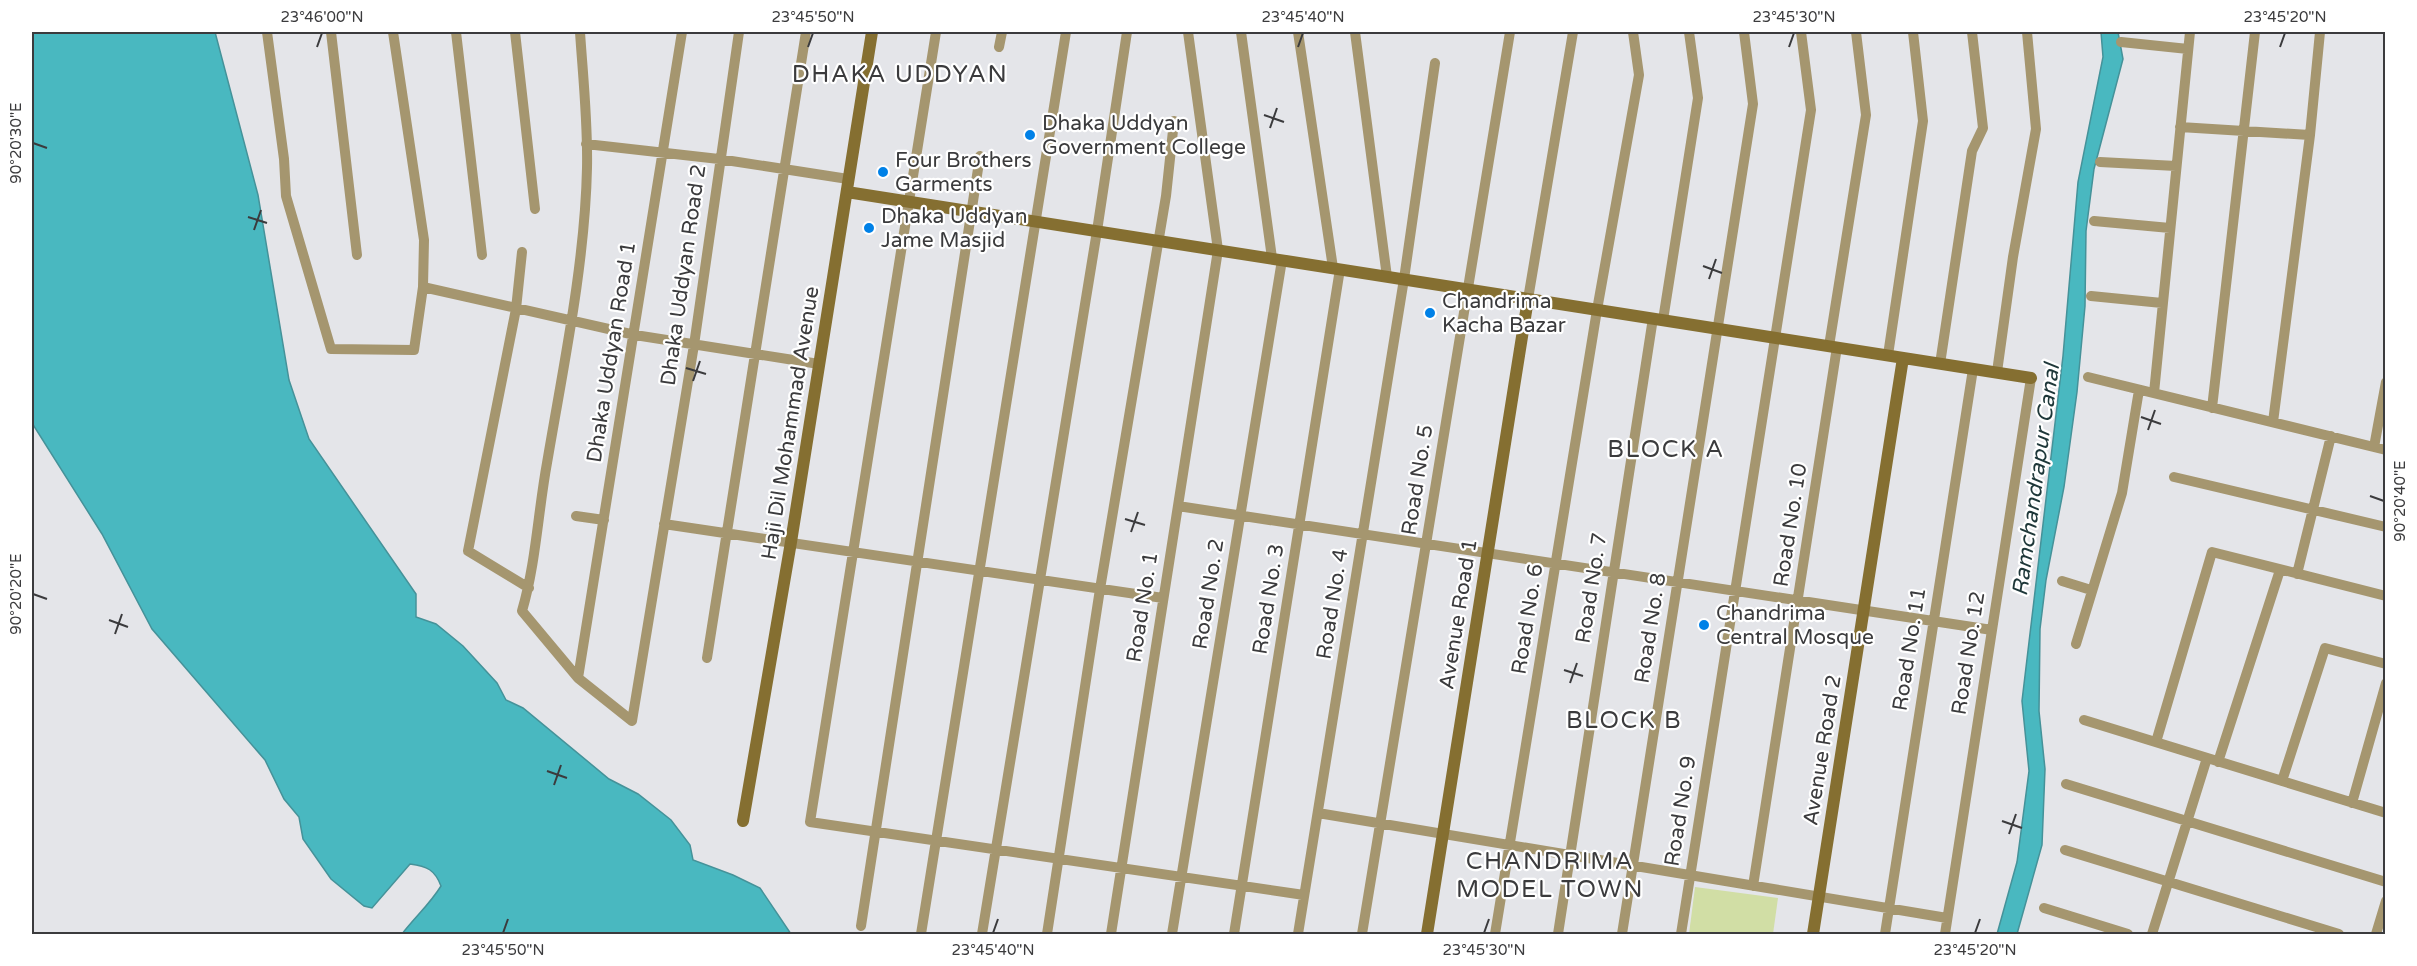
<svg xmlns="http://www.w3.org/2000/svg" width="2417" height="966" viewBox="0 0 2417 966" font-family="'Varela Round',sans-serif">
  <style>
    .green { fill: #d1dea5 }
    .water { fill: #49b8c0; stroke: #459299; stroke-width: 1.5 }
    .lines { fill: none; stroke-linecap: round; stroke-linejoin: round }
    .street { stroke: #a5966f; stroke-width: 10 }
    .secondary { stroke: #856f31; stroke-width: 12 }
    .ticks { fill: none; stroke: #3b3b3d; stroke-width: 2 }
    .poi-dot { fill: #0081e7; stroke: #fff; stroke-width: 2 }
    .labels { text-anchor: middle; stroke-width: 4.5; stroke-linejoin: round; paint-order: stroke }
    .poi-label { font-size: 21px; fill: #3b3b3d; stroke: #fff; text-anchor: start }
    .street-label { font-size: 21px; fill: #3b3b3d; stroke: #fff }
    .water-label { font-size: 22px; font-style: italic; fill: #1e3739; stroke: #fff }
    .quarter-label { font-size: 24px; letter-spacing: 1.5px; fill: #3b3b3d; stroke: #fff }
    .neatline { fill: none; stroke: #3b3b3d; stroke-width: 2 }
    .ticks-label { font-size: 15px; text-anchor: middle; fill: #3b3b3d }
  </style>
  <rect width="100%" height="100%" fill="#e4e5e9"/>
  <!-- green -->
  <path class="green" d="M1695 887 1778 898 1773 934H1689Z"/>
  <!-- water -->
  <path class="water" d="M32 32H215L258 195 289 380 309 439 416 594V617L436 624 463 646 497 683 506 700 523 708 609 779 638 794 671 820 690 845 693 860 733 875 760 888 791 934H402C415 917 430 904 441 886 435 870 427 866 410 864L372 908 364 906 331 879 303 839 299 817 284 799 265 760 152 629 102 534 32 423Z
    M2101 32H2118L2123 59 2094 169 2086 231 2085 306 2077 392 2064 487 2046 580 2040 629 2039 711 2045 769 2042 845 2017 934H1997L2017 862 2029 771 2022 701 2063 356 2078 182 2103 57Z"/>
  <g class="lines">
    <!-- street -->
    <path class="street" d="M267 32 284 159 286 196 331 349 414 350 423 287 424 240 393 32
      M331 32 357 255
      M456 32 482 255
      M515 32 535 209
      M580 32C583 77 588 123 587 168 585 264 563 368 547 463 538 512 536 563 522 611L578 678 632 721 694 345 739 32
      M936 32 810 822 1304 895
      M1241 32 1272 258
      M1298 32 1333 268
      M1355 32 1387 277
      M2121 42 2188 49
      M999 47 1002 32
      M2180 127 2310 135
      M586 144 719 159 848 179
      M2100 162 2176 166
      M2094 221 2170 228
      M522 252 516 309 468 551 529 588
      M423 287 635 335 819 364
      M2091 296 2162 303
      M1528 299 1573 32
      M1663 320 1698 98 1689 32
      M1829 346 1866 115 1856 32
      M1888 355 1923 121 1913 32
      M1940 364 1972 151 1983 128 1972 32
      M1997 372 2013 257 2036 129 2027 32
      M2088 377 2386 450
      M2154 393 2190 32
      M2212 408 2255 32
      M2273 422 2310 135 2320 32
      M2374 447 2386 382
      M2174 477 2386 527
      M1178 506 1992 630
      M576 516 604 520
      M664 524 1163 598
      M2297 574 2331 436
      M2062 581 2091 590
      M2076 644 2122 493 2139 390
      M707 658 806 32
      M578 678 682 32
      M2084 720 2386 813
      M2156 742 2212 552 2386 596
      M2218 762 2280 570
      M2282 781 2325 648 2386 664
      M2066 784 2386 882
      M2352 803 2386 683
      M1318 813 1947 918
      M2065 850 2339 934
      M1753 886 1837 347
      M2044 908 2128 934
      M861 926 980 156
      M921 934 1066 32
      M982 934 1097 231 1127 32
      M1047 934 1100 589 1166 196 1174 121
      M1111 934 1218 250 1188 32
      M1172 934 1282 260
      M1234 934 1340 269
      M1298 934 1404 279 1435 63
      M1362 934 1510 32
      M1495 934 1597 310 1639 75 1633 32
      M1558 934 1653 318
      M1622 934 1753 104 1744 32
      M1681 934 1811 110 1801 32
      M1885 934 1973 369
      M1945 934 2031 378
      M2152 934 2207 758
      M2376 934 2386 901"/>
    <!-- secondary -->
    <path class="secondary" d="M847 192 2031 378
      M743 821 791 542 872 32
      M1427 934 1528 299
      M1813 934 1903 358"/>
  </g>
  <!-- ticks -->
  <path class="ticks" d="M317 47 322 33M808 47 813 33M1298 47 1303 33M1789 47 1794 33M2280 47 2285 33M1264 115 1284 122M1270 128 1277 108M33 143 47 148M248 217 267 223M254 230 261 210M1703 266 1722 273M1709 279 1716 259M686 368 706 374M693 381 700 361M2141 417 2161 424M2148 430 2155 410M2370 496 2384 501M1125 519 1145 525M1131 532 1138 512M33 594 47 599M109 620 128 627M115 634 122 614M1564 670 1583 676M1570 683 1577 663M547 771 567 778M554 785 561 765M2002 821 2022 828M2009 834 2016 814M503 933 508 919M993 933 998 919M1484 933 1489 919M1975 933 1980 919"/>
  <!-- markers -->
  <g class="poi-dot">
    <circle cx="1030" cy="135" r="6"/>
    <circle cx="883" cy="172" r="6"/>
    <circle cx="869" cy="228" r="6"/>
    <circle cx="1430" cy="313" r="6"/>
    <circle cx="1704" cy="625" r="6"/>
  </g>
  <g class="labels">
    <!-- poi labels -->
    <g class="poi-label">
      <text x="1042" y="130">Dhaka Uddyan<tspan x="1042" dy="24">Government College</tspan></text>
      <text x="895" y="167">Four Brothers<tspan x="895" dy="24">Garments</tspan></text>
      <text x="881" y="223">Dhaka Uddyan<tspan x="881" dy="24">Jame Masjid</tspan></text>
      <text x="1442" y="308">Chandrima<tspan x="1442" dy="24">Kacha Bazar</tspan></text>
      <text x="1716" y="620">Chandrima<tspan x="1716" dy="24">Central Mosque</tspan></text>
    </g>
    <!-- street labels -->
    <g class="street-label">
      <text transform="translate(683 275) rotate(-82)" y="7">Dhaka Uddyan Road 2</text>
      <text transform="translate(611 352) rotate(-81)" y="7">Dhaka Uddyan Road 1</text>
      <text transform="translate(790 423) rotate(-81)" y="7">Haji Dil Mohammad Avenue</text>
      <text transform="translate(1417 480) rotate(-81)" y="7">Road No. 5</text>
      <text transform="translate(1790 525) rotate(-81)" y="7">Road No. 10</text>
      <text transform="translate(1591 588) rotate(-81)" y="7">Road No. 7</text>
      <text transform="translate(1208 594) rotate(-81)" y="7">Road No. 2</text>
      <text transform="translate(1268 599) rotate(-81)" y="7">Road No. 3</text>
      <text transform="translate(1332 604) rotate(-81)" y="7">Road No. 4</text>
      <text transform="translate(1142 607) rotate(-81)" y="7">Road No. 1</text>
      <text transform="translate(1458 614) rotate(-81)" y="7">Avenue Road 1</text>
      <text transform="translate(1527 619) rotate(-81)" y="7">Road No. 6</text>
      <text transform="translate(1650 628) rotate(-81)" y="7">Road No. 8</text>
      <text transform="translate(1909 649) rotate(-81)" y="7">Road No. 11</text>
      <text transform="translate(1968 653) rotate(-81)" y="7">Road No. 12</text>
      <text transform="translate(1822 750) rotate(-81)" y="7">Avenue Road 2</text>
      <text transform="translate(1680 811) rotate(-81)" y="7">Road No. 9</text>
    </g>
    <!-- water labels -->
    <g class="water-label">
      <text transform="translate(2035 480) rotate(-82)" y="8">Ramchandrapur Canal</text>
    </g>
    <!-- quarter labels -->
    <g class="quarter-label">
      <text x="900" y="82">DHAKA UDDYAN</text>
      <text x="1666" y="457">BLOCK A</text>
      <text x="1624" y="728">BLOCK B</text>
      <text x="1550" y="869">CHANDRIMA<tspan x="1550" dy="28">MODEL TOWN</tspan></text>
    </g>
  </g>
  <!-- border -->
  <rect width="2417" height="966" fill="none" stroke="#ffffff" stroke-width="66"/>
  <rect x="33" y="33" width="2351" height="900" class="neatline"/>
  <g class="ticks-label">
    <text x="322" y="22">23°46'00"N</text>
    <text x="813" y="22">23°45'50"N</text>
    <text x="1303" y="22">23°45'40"N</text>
    <text x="1794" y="22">23°45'30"N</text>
    <text x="2285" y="22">23°45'20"N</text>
    <text transform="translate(16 143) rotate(-90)" y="5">90°20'30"E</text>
    <text transform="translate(2400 501) rotate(-90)" y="5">90°20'40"E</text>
    <text transform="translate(16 594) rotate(-90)" y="5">90°20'20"E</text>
    <text x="503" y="955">23°45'50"N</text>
    <text x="993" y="955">23°45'40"N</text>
    <text x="1484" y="955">23°45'30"N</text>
    <text x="1975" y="955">23°45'20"N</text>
  </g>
</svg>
